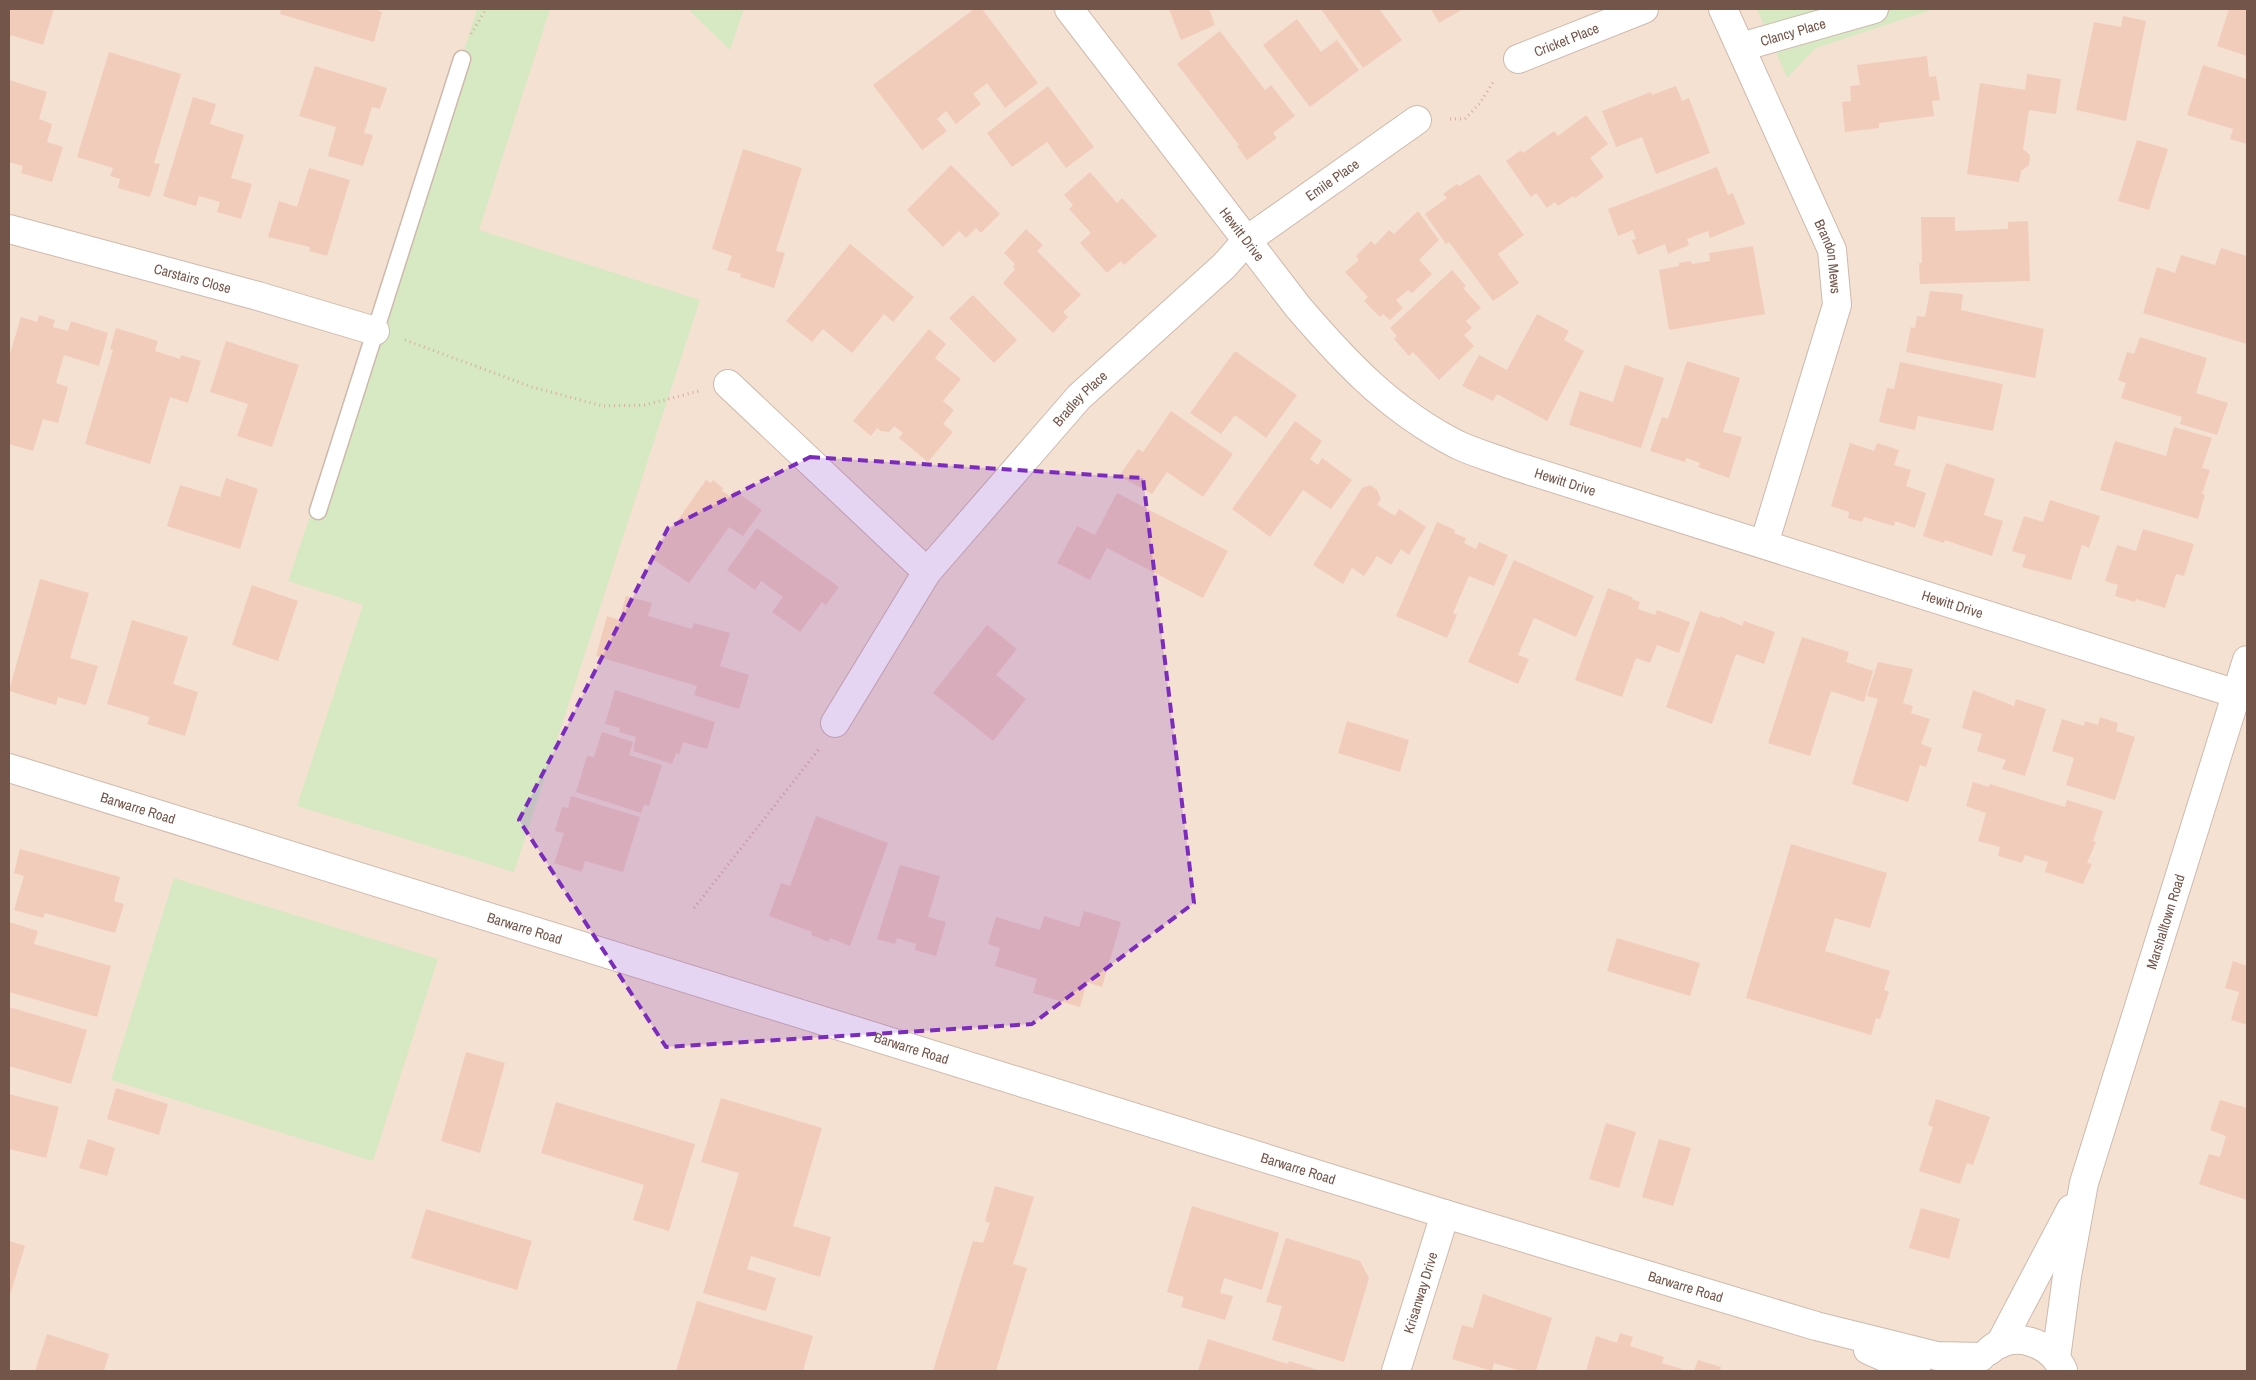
<svg xmlns="http://www.w3.org/2000/svg" width="2256" height="1380" viewBox="0 0 2256 1380" font-family="'Archivo Narrow',sans-serif">
  <style>
    .residential { fill: #f4e1d2 }
    .green { fill: #d6e9c2 }
    .building { fill: #f1ccbb }
    .lines { fill: none; stroke-linecap: round; stroke-linejoin: round }
    .service-casing { stroke: #cfb9ad; stroke-width: 19 }
    .minor-casing { stroke: #cfb9ad; stroke-width: 30 }
    .tertiary-casing { stroke: #cfb9ad; stroke-width: 30 }
    .path { stroke: #d6af9f; stroke-width: 3; stroke-dasharray: 1 4; stroke-linecap: butt }
    .service { stroke: #fff; stroke-width: 16 }
    .minor { stroke: #fff; stroke-width: 28 }
    .tertiary { stroke: #fff; stroke-width: 28 }
    .marked { fill: #7b2cbf; fill-opacity: 0.2; stroke: #7b2cbf; stroke-width: 4; stroke-dasharray: 10 6; stroke-linejoin: round }
    .labels { text-anchor: middle; stroke-width: 5; stroke-linejoin: round; paint-order: stroke }
    .street-label { font-size: 14px; fill: #745549; stroke: #fff5ea }
  </style>
  <rect width="100%" height="100%" fill="#fcf0e4"/>
  <!-- residential -->
  <path class="residential" d="M9 9H2247V1371H9Z"/>
  <!-- green -->
  <path class="green" d="M477 9H550L479 230 700 300 514 872 297 806 363 605 288 581 414 210Z
    M688 9H744L730 50Z
    M1757 9H1934L1816 48 1787 78Z
    M174 878 438 959 373 1161 111 1080Z"/>
  <!-- building -->
  <path class="building" d="M9 9H54L43 45 11 35 9 41Z
    M281 9H375L382 12 374 42 280 14Z
    M974 9H982L1038 83 1005 108 987 83 973 94 981 104 956 124 946 111 937 119 947 131 922 150 873 85Z
    M1169 9H1209L1215 25 1181 40Z
    M1321 9H1379L1402 40 1363 68Z
    M1431 9H1463L1439 23Z
    M2229 9H2247V56L2217 46Z
    M2123 16 2146 21 2126 121 2076 110 2094 22 2121 27Z
    M1297 19 1321 52 1337 40 1359 70 1310 107 1263 45Z
    M1220 31 1265 90 1271 85 1295 116 1273 133 1277 138 1247 160 1237 146 1239 145 1177 64Z
    M109 52 181 74 154 163 160 164 150 197 118 188 120 179 110 176 113 168 77 157Z
    M1927 56 1929 77 1936 76 1940 100 1932 101 1934 116 1879 123V128L1845 132 1842 102 1851 101 1850 86 1860 85 1857 65Z
    M2203 65 2247 79V144L2230 139 2233 129 2187 115Z
    M315 66 387 88 380 109 372 107 364 133 373 135 363 166 328 156 336 127 299 116Z
    M2027 74 2061 79 2056 114 2029 110 2023 149 2030 155 2029 165 2021 171 2019 182 1967 174 1980 83 2025 90Z
    M9 80 47 92 39 119 52 124 47 142 63 147 52 182 21 173 23 166 9 162Z
    M1048 86 1094 147 1066 168 1047 142 1012 167 987 133Z
    M1676 86 1682 101 1689 98 1710 153 1656 174 1642 137 1616 147 1602 111 1651 92 1652 95Z
    M193 97 216 104 210 124 244 135 231 178 252 184 241 219 217 212 220 202 199 196 196 206 163 196Z
    M1586 115 1608 144 1590 158 1604 177 1575 198 1573 196 1558 206 1555 202 1547 208 1536 193 1531 197 1506 161 1521 150 1523 153 1554 131 1558 136Z
    M2137 140 2168 149 2149 210 2118 201Z
    M743 149 802 168 776 251 785 253 774 288 740 277 741 274 727 270 732 256 712 249Z
    M951 165 1000 214 981 233 976 228 966 238 959 231 943 247 907 210Z
    M1717 167 1728 195 1733 193 1745 224 1710 238 1708 231 1687 239 1689 245 1668 254 1665 244 1638 255 1632 240 1636 239 1633 230 1618 236 1608 209Z
    M309 168 350 180 327 256 309 251 310 247 268 237 279 201 297 207Z
    M1090 172 1117 203 1122 198 1157 236 1124 265 1121 261 1107 273 1080 243 1091 233 1069 209 1073 205 1064 195Z
    M1479 174 1524 235 1498 254 1519 283 1493 301 1449 242 1446 244 1425 214 1447 198 1443 194 1457 184 1459 186Z
    M1418 211 1439 240 1419 260 1432 274 1412 293 1408 290 1396 300 1403 308 1390 320 1383 314 1380 317 1364 301 1368 297 1345 272 1359 260 1356 256 1371 241 1375 245 1389 230 1394 234Z
    M1921 217H1955V231L2008 229V222L2028 221 2030 281 1920 284 1919 263H1922Z
    M1026 229 1043 245 1037 251 1081 295 1063 312 1068 317 1053 333 1003 283 1015 269 1013 267 1015 264 1004 253Z
    M850 244 914 297 893 322 884 314 852 353 823 329 812 342 786 321Z
    M1753 246 1765 314 1669 330 1659 270 1679 266V263L1691 261 1692 264 1710 261 1709 253Z
    M2221 248 2247 256V344L2143 313 2157 267 2175 273 2181 255 2215 265Z
    M1452 270 1466 286 1463 288 1481 308 1466 321 1472 328 1464 335 1474 346 1439 380 1413 352 1409 356 1394 339 1397 336 1390 328Z
    M1930 291 1963 294 1961 310 2044 329 2035 378 1906 352 1911 327 1915 328 1917 316 1925 317Z
    M973 295 1017 340 994 363 949 318Z
    M1537 314 1569 331 1564 340 1584 351 1547 421 1497 394 1493 401 1462 386 1479 355 1507 370Z
    M39 315 55 320 53 327 68 331 71 321 108 333 99 366 64 355 56 383 68 387 58 423 43 419 33 451 9 444V357L21 317 37 322Z
    M116 328 158 341 155 351 180 359 181 355 201 361 188 403 170 397 150 464 85 444 113 350 110 349Z
    M929 329 946 344 935 358 961 379 943 401 954 410 943 424 953 432 928 462 899 438 903 433 894 426 889 432 881 431 877 428 871 436 853 421Z
    M2140 337 2207 358 2196 393 2228 403 2217 435 2180 424 2182 417 2121 398 2126 383 2118 380 2127 352 2134 354Z
    M226 341 299 365 272 447 237 436 248 404 210 392Z
    M1235 351 1297 395 1266 438 1235 415 1221 434 1190 413Z
    M1687 361 1740 378 1723 432 1742 437 1729 478 1698 467 1700 463 1686 458 1685 462 1650 451 1662 417 1668 419Z
    M1900 362 2003 384 1993 431 1918 416 1915 430 1879 422 1887 388 1894 389Z
    M1625 365 1664 378 1641 448 1569 425 1580 391 1613 402Z
    M1171 411 1233 454 1203 497 1167 472 1152 494 1119 476 1138 449 1143 452Z
    M1295 421 1322 441 1310 459 1318 465 1322 458 1352 480 1331 509 1303 490 1270 537 1232 509Z
    M2174 427 2212 438 2202 468 2210 470 2202 494 2205 495 2198 519 2100 490 2115 441 2166 456Z
    M1850 443 1874 451 1877 443 1899 450 1894 465 1911 470 1906 486 1926 493 1915 528 1895 521 1894 526 1864 517 1862 522 1848 518 1849 512 1831 506Z
    M1946 463 1995 479 1984 515 2003 521 1992 556 1945 540 1944 543 1923 536Z
    M226 478 258 489 240 549 167 526 180 485 220 497Z
    M706 480 711 483 713 480 723 488 722 491 730 496 734 490 762 510 743 536 729 527 689 583 651 558Z
    M1370 485 1377 490 1381 499 1377 505 1395 516 1399 509 1426 527 1409 555 1401 549 1391 565 1377 556 1364 576 1352 568 1343 584 1313 565 1362 488Z
    M1117 493 1228 551 1203 598 1107 548 1090 580 1057 563 1077 526 1095 535Z
    M2050 500 2100 516 2089 548 2082 545 2071 580 2022 567 2026 555 2012 551 2024 516 2043 522Z
    M1437 522 1455 530 1454 533 1466 538 1464 543 1476 549 1479 542 1508 555 1494 586 1469 576 1453 613 1457 615 1447 638 1396 616Z
    M757 528 839 587 826 605 822 602 800 632 772 612 783 597 761 581 755 590 727 570Z
    M2143 529 2194 544 2184 576 2176 574 2165 608 2136 599 2135 602 2115 596 2118 585 2105 581 2117 545 2136 551Z
    M1514 560 1594 596 1576 637 1534 618 1518 655 1529 659 1518 684 1468 662Z
    M40 579 89 593 70 658 98 666 86 705 58 697 56 705 9 691Z
    M252 585 298 601 278 661 232 645Z
    M1608 588 1632 597V599L1640 602 1638 609 1655 615 1657 610 1690 622 1679 653 1657 645 1650 663 1636 658 1622 697 1575 680Z
    M626 596 652 603 648 616 692 629 694 623 730 633 720 666 749 675 739 709 694 695 697 686 596 656 607 616 619 620Z
    M1700 611 1719 618 1720 616 1742 626 1744 621 1775 632 1764 664 1736 654 1712 724 1666 707Z
    M132 620 188 637 173 684 198 692 185 736 147 724 150 717 107 704Z
    M987 625 1017 649 996 675 1026 699 993 741 933 693Z
    M1802 637 1849 652 1846 662 1873 671 1864 702 1831 691 1810 756 1768 743Z
    M1878 662 1913 669 1903 703 1913 706 1911 713 1930 719 1921 744 1932 748 1926 767 1920 765 1908 802 1852 784 1878 699 1867 696Z
    M615 690 715 722 707 749 683 742 679 755 676 753 672 764 633 751 636 737 619 732 620 728 605 724Z
    M1973 690 2014 706 2016 699 2046 709 2025 776 2002 769 2006 760 1977 751 1982 734 1962 728Z
    M2100 717 2118 723 2116 731 2135 737 2115 800 2066 785 2074 758 2052 751 2062 719 2084 726 2085 721 2098 725Z
    M1347 721 1409 740 1400 772 1338 753Z
    M602 732 633 742 629 755 662 765 649 806 644 805 641 813 576 792 587 756 594 757Z
    M1973 782 1989 787 1990 784 2065 807 2067 800 2103 811 2093 841 2096 842 2087 863 2092 864 2083 884 2045 872 2048 862 2025 855 2022 863 1998 856 2000 847 1978 841 1986 813 1966 806Z
    M571 796 640 817 623 872 585 861 582 872 554 863 564 833 555 831 562 807 568 808Z
    M816 816 888 843 850 946 830 938 829 942 811 935 812 932 769 916 781 883 790 886Z
    M1791 844 1887 873 1870 928 1835 918 1825 951 1890 971 1884 990 1889 992 1880 1019 1876 1018 1871 1035 1746 998Z
    M20 849 120 877 114 901 124 904 115 933 45 913 43 918 14 910 24 876 14 873Z
    M900 865 940 876 928 917 946 922 936 956 915 950 916 944 897 938 895 944 877 939Z
    M1084 911 1121 922 1102 987 1087 982 1080 1007 1033 993 1037 979 995 966 1000 948 988 944 996 917 1040 930 1044 916 1079 927Z
    M9 922 38 931 34 944 111 966 97 1017 9 992Z
    M1617 938 1700 963 1690 996 1607 971Z
    M2233 961 2247 966V1025L2231 1020 2239 992 2225 988Z
    M9 1007 87 1030 71 1084 9 1066Z
    M466 1052 505 1063 480 1153 441 1141Z
    M116 1088 168 1104 159 1135 107 1119Z
    M9 1094 59 1107 46 1158 9 1149Z
    M721 1098 822 1128 793 1226 831 1237 820 1277 751 1256 747 1269 776 1278 766 1311 703 1293 739 1173 701 1162Z
    M1936 1099 1990 1117 1973 1165 1967 1163 1960 1184 1919 1171 1933 1127 1928 1125Z
    M2220 1100 2247 1108 2246 1170 2247 1171V1200L2199 1184 2209 1154 2220 1157 2226 1136 2210 1130Z
    M556 1102 695 1144 669 1231 633 1220 644 1185 541 1153Z
    M1606 1123 1636 1132 1619 1188 1589 1179Z
    M88 1139 115 1148 107 1176 79 1168Z
    M1659 1139 1691 1148 1673 1206 1642 1197Z
    M995 1186 1034 1197 1013 1264 1027 1268 996 1371H933L973 1241 983 1243 990 1223 985 1221Z
    M1192 1206 1279 1233 1262 1290 1224 1278 1220 1293 1233 1296 1225 1320 1181 1307 1184 1297 1167 1292Z
    M1921 1208 1960 1219 1949 1259 1909 1248Z
    M426 1209 532 1241 517 1290 411 1258Z
    M1286 1238 1360 1261 1369 1278 1344 1362 1272 1340 1282 1306 1266 1302Z
    M9 1241 25 1246 9 1298Z
    M1483 1294 1552 1318 1536 1371H1521L1494 1363 1492 1371 1452 1359 1462 1325 1473 1328Z
    M697 1301 813 1336 803 1371H676Z
    M1620 1333 1633 1337 1630 1346 1664 1357 1662 1363 1682 1369 1681 1371H1586L1596 1336 1617 1343Z
    M47 1334 109 1354 104 1371H35Z
    M1208 1339 1288 1364 1289 1361 1321 1371H1198Z
    M1698 1360 1721 1367 1720 1371H1694Z"/>
  <g class="lines">
    <!-- service casing -->
    <g class="service-casing">
      <path id="service" d="M318 511 462 59"/>
    </g>
    <!-- minor casing -->
    <g class="minor-casing">
      <g id="minor">
        <path id="s1" d="M1069 9 1298 307C1346 363 1391 411 1458 445 1475 453 1494 458 1512 465L2237 694"/>
        <path id="s2" d="M1723 9 1832 250 1837 305 1764 544"/>
        <path id="s3" d="M1741 47 1874 9"/>
        <path id="s4" d="M1518 59 1644 9"/>
        <path id="s5" d="M9 229 258 296 375 331"/>
        <path id="s6" d="M728 384 927 572 1079 397 1224 266 1247 240 1417 120"/>
        <path d="M835 723 927 572"/>
        <path id="s7" d="M1396 1371 1445 1214"/>
      </g>
    </g>
    <!-- tertiary casing -->
    <g class="tertiary-casing">
      <g id="tertiary">
        <path id="s8" d="M9 768 1445 1214 1816 1326 1937 1356 1981 1357"/>
        <path d="M2000 1344 2071 1209"/>
        <path d="M1868 1350 1916 1371"/>
        <path d="M1989 1351C2013 1329 2050 1342 2063 1370"/>
        <path id="s9" d="M2056 1358 2067 1276 2084 1183 2247 660"/>
      </g>
    </g>
    <!-- path -->
    <path class="path" d="M471 34 486 9
      M1450 119H1465L1480 103 1494 81
      M405 340 532 387 603 406 645 405 699 391
      M694 908 819 749"/>
    <!-- service -->
    <use href="#service" class="service"/>
    <!-- minor -->
    <use href="#minor" class="minor"/>
    <!-- tertiary -->
    <use href="#tertiary" class="tertiary"/>
  </g>
  <!-- marked area -->
  <path class="marked" d="M810 457 1143 478 1194 903 1032 1024 666 1047 519 820 668 528Z"/>
  <g class="labels">
    <!-- street labels -->
    <g class="street-label">
      <text dy="5" stroke="none"><textPath href="#s3" startOffset="54">Clancy Place</textPath></text>
      <text dy="5" stroke="none"><textPath href="#s4" startOffset="52">Cricket Place</textPath></text>
      <text dy="5" stroke="none"><textPath href="#s6" startOffset="840">Emile Place</textPath></text>
      <text dy="5" stroke="none"><textPath href="#s1" startOffset="284">Hewitt Drive</textPath></text>
      <text dy="5" stroke="none"><textPath href="#s2" startOffset="270">Brandon Mews</textPath></text>
      <text dy="5" stroke="none"><textPath href="#s5" startOffset="190">Carstairs Close</textPath></text>
      <text dy="5" stroke="none"><textPath href="#s6" startOffset="505">Bradley Place</textPath></text>
      <text dy="5" stroke="none"><textPath href="#s1" startOffset="702">Hewitt Drive</textPath></text>
      <text dy="5" stroke="none"><textPath href="#s1" startOffset="1108">Hewitt Drive</textPath></text>
      <text dy="5" stroke="none"><textPath href="#s8" startOffset="135">Barwarre Road</textPath></text>
      <text dy="5" stroke="none"><textPath href="#s9" startOffset="451">Marshalltown Road</textPath></text>
      <text dy="5" stroke="none"><textPath href="#s8" startOffset="540">Barwarre Road</textPath></text>
      <text dy="5" stroke="none"><textPath href="#s8" startOffset="945">Barwarre Road</textPath></text>
      <text dy="5" stroke="none"><textPath href="#s8" startOffset="1350">Barwarre Road</textPath></text>
      <text dy="5" stroke="none"><textPath href="#s8" startOffset="1755">Barwarre Road</textPath></text>
      <text dy="5" stroke="none"><textPath href="#s7" startOffset="82">Krisanway Drive</textPath></text>
    </g>
  </g>
  <!-- border -->
  <rect width="2256" height="1380" fill="none" stroke="#745549" stroke-width="20"/>
</svg>
